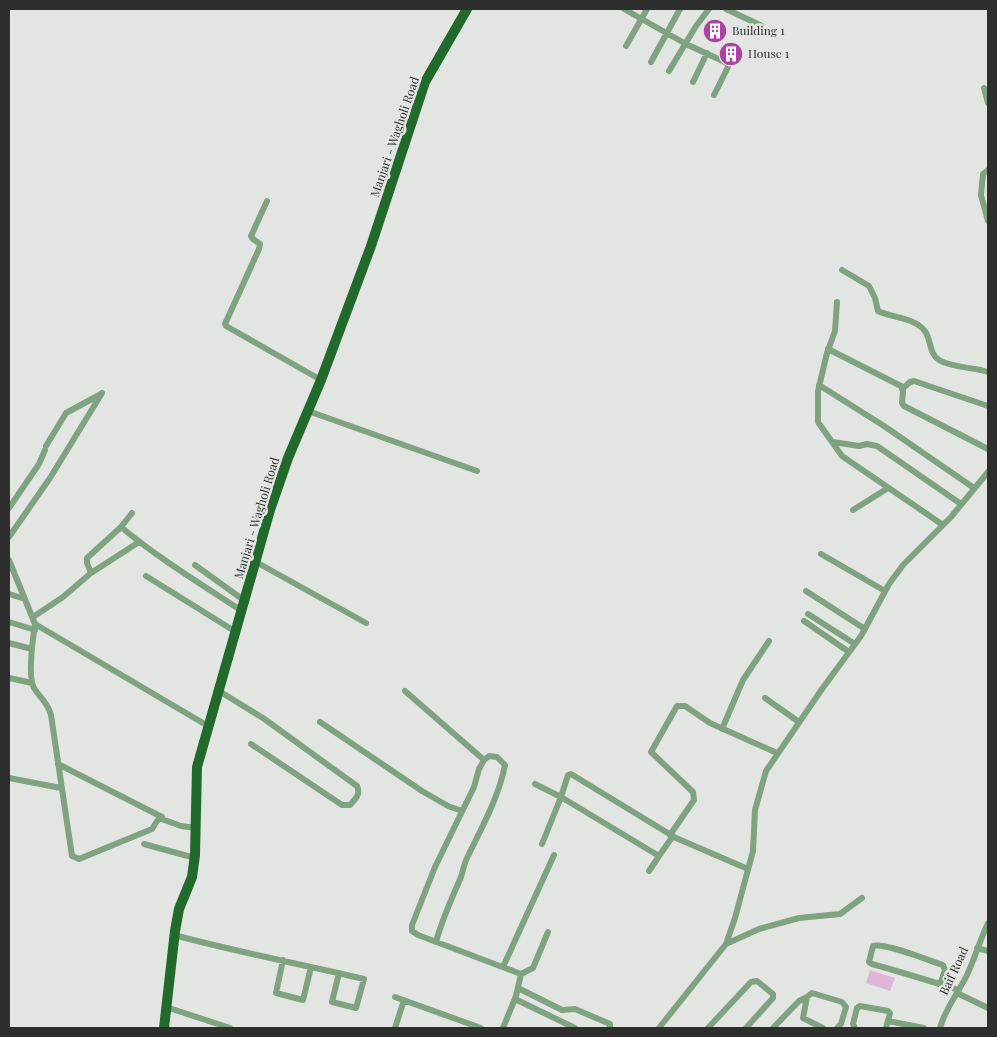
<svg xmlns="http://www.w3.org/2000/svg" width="997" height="1037" viewBox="0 0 997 1037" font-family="'Playfair Display',serif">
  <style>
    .green { fill: #ddb6d7 }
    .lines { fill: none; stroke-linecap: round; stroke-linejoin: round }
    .minor { stroke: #7fa281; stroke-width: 6 }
    .primary { stroke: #22692c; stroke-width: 10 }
    .labels { text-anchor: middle; stroke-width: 5; stroke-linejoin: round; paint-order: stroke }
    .poi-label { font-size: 12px; fill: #2d2e2d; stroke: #e3e5e3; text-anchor: start }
    .street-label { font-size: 12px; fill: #2d2e2d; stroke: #e3e5e3 }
  </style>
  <rect width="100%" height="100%" fill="#e3e5e3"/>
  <!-- green -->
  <path class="green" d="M870 970 895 978 890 991 866 983Z"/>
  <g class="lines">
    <!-- minor -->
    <path class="minor" d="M624 9 686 44 727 63 728 67 714 95
      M726 9 762 26
      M626 46 647 9
      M651 62 680 9
      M669 71 696 26 709 9
      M693 82 707 53
      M984 88 988 103
      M988 170 983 174 981 195 988 221
      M267 201 251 236 253 239 260 244 259 249 225 324 226 326 321 380
      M842 270 869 286 875 298 878 311C892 318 913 317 924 330 932 339 928 353 939 360 952 368 973 367 988 372
      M837 302 835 331 827 353 818 391V422L842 456 943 525
      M828 349 901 386 903 391 902 403 904 406 988 449
      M819 385 884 426 974 488
      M902 389 910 382 914 381 988 406
      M308 411 477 471
      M833 442 859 446 867 444 877 446 961 504
      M46 446 66 413 101 394
      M9 508 39 464 45 450
      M853 510 888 488
      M121 527C158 558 201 584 242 611
      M9 537 50 478 102 393
      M821 554 885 591
      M9 560 35 624 208 726
      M256 562 366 623
      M195 565 245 601
      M91 573 87 563V558L121 527 132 513
      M146 576 236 632
      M806 591 865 629
      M9 594 25 599
      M808 614 855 644
      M33 617 63 597 91 573 139 542
      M804 621 849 652
      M9 622 35 630
      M35 624C33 638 27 676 34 688 40 698 48 703 51 715L72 856 79 859 152 829 159 818 181 826 196 828
      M9 643 32 649
      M9 678 32 683
      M219 691 263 718 357 786C361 795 355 799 350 805H342L251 744
      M405 691 484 760
      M765 698 799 722
      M320 722 422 791 448 806 462 811
      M722 729 743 680 769 641
      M58 764 162 817
      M9 778 61 788
      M535 784 561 797 568 775 571 774 676 838 748 869
      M670 835 694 800 693 792 651 752 677 706H685L710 723 777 753
      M144 844 195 858
      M542 844 561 797 659 856 673 836
      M649 871 659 856
      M174 935C237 952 301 964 364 979L356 1008 332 1002 339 973
      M436 942C442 919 452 898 461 877 463 871 464 864 467 858 481 829 499 797 505 765L497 757 489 756 484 760 479 769 474 787 435 867 412 925V931L418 935 521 974 516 996 503 1028
      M726 944 759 929 799 918 840 914 862 898
      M977 948 988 951
      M283 960 276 993 303 1000 311 967
      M503 967 554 855
      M521 974 533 968 548 932
      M940 985 945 970 943 965C930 961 884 942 873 946L869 962 872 964C901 972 930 981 959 990
      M518 988 562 1010 575 1009 610 1024V1028
      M957 993 988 1008
      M395 997 481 1028
      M515 999 575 1028
      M166 1007 230 1028
      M888 1021 924 1028
      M395 1028 404 1000
      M659 1028 726 944 735 918 753 851 755 810 766 771 822 689 861 636 889 584 903 565 951 517 988 472
      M708 1028 751 982 757 981 773 994V998L746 1028
      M773 1028 799 1001 807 997
      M823 1028 803 1018 807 997 812 993 842 1002 846 1007 841 1024 837 1028
      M855 1028 853 1024 857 1008 860 1006 888 1011 890 1013 886 1028
      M940 1028C945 1009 958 993 967 975 975 958 980 940 988 923"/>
    <!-- primary -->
    <path class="primary" d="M164 1028 175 931 179 909 192 877 195 855 197 767 270 510 288 458 321 380 371 246 425 82 467 9"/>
  </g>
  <!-- icons -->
  <defs>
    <g id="building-disc" transform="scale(1.25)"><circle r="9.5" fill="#ad42a3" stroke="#e3e5e3"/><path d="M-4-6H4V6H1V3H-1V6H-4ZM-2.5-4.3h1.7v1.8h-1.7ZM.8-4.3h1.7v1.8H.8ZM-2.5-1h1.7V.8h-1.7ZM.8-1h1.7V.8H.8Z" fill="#fff"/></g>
  </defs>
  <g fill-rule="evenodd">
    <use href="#building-disc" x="715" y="31"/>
    <use href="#building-disc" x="731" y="54"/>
  </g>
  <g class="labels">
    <!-- poi labels -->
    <g class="poi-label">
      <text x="732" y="35">Building 1</text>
      <text x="748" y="58">House 1</text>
    </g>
    <!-- street labels -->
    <g class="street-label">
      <text transform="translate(395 137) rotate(-71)" y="4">Manjari - Wagholi Road</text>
      <text transform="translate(257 518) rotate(-73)" y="4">Manjari - Wagholi Road</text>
      <text transform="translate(954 971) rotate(-65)" y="4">Baif Road</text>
    </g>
  </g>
  <!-- border -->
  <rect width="997" height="1037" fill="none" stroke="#2d2e2d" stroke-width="20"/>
</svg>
